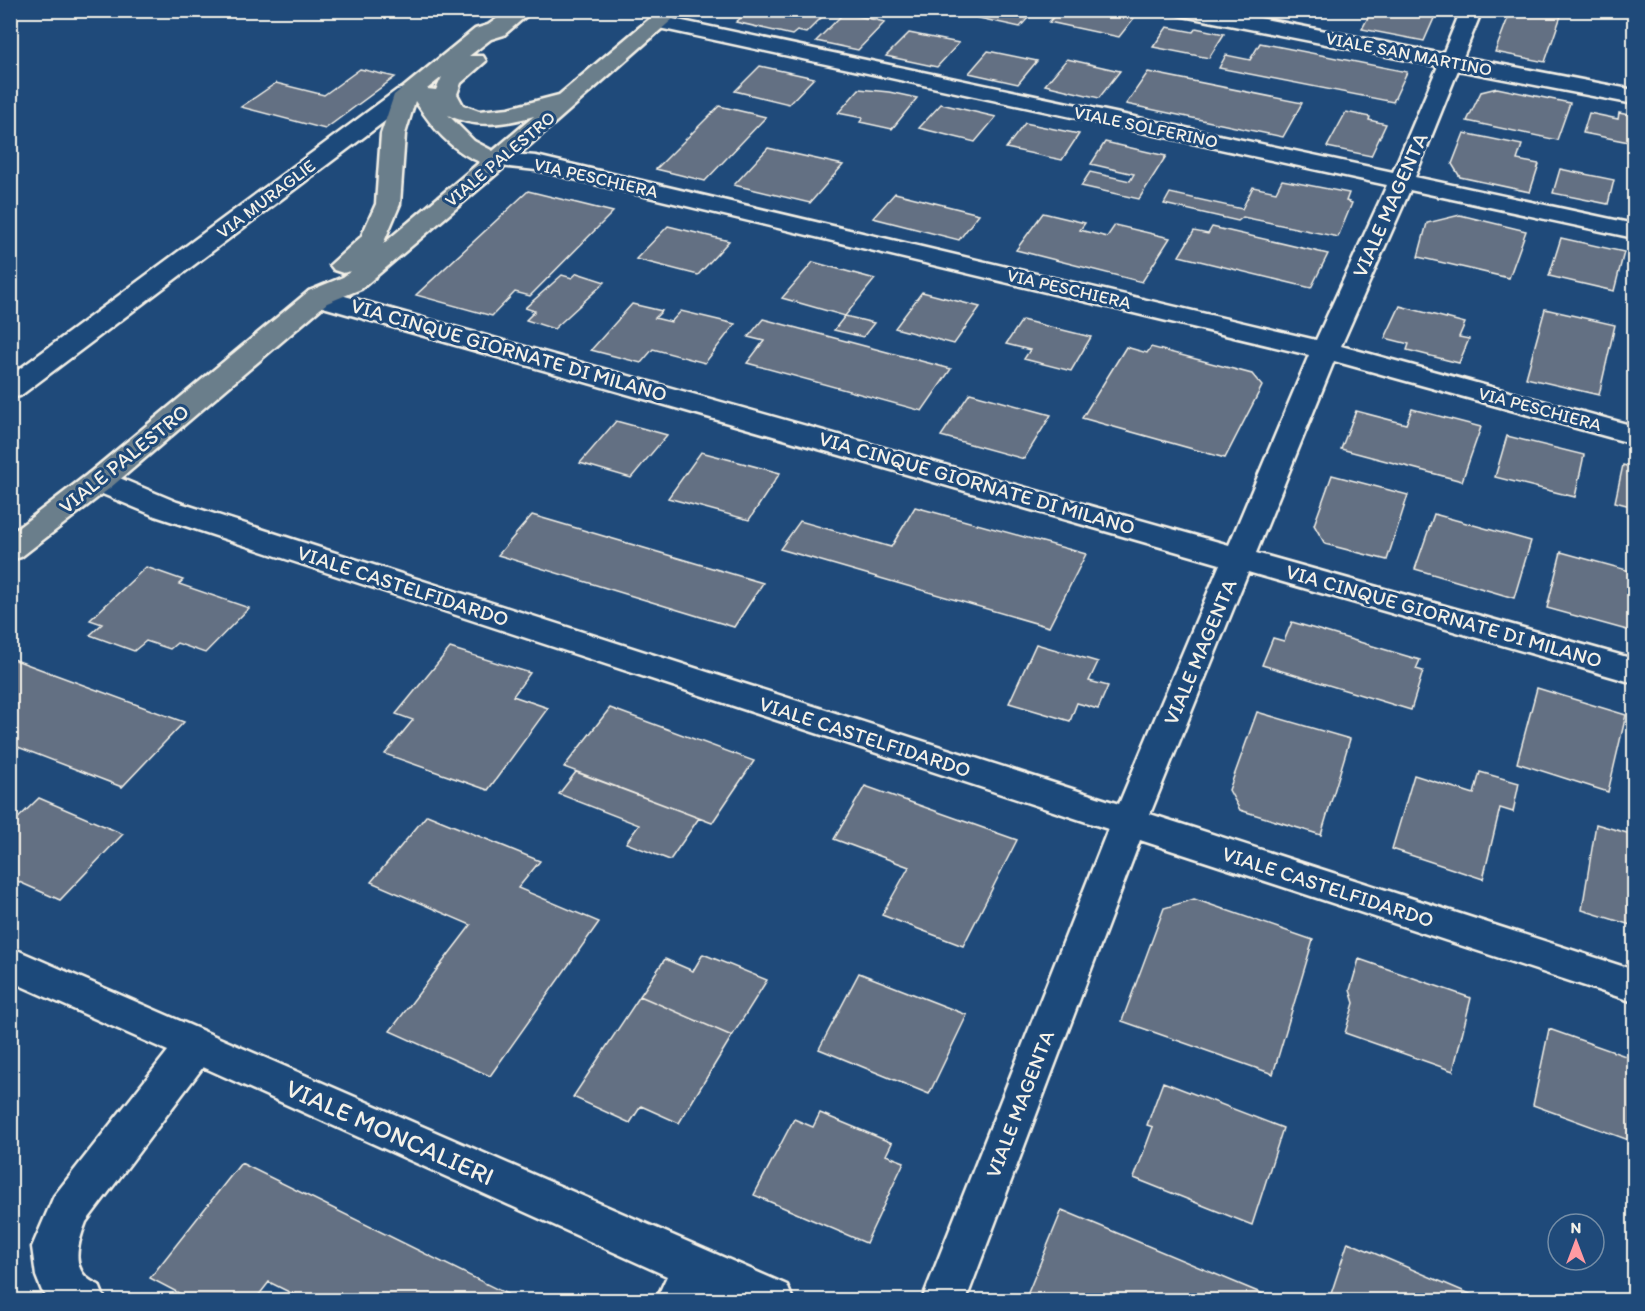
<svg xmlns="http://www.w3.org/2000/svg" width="1645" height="1311" viewBox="0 0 1645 1311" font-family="Itim,sans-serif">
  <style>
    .building { fill: #647083; stroke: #f4f1e8; stroke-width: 1.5 }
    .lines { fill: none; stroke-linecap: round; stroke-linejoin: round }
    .minor-casing { stroke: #f4f1e8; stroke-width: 5 }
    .major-casing { stroke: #f4f1e8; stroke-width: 5 }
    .minor { fill: #1f4a7a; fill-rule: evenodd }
    .major { fill: #6b7e8b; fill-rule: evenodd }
    .labels { text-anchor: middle; stroke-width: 6; stroke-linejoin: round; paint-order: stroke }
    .far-street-label { font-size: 18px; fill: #f4f1e8; stroke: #1f4a7a }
    .street-label { font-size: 21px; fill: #f4f1e8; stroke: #1f4a7a }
    .near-street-label { font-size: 26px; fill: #f4f1e8; stroke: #1f4a7a }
  </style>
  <rect width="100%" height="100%" fill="#1f4a7a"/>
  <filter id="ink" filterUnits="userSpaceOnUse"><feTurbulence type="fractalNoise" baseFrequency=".0167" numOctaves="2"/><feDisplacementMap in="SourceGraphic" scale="12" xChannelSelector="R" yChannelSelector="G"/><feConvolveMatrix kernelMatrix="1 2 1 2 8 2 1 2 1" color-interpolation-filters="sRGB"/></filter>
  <g filter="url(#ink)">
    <!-- building -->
    <path class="building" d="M750 10H829L806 33 797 31 792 35 736 22Z
      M942 10H1035L1020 27Z
      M1060 10H1097L1134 18 1119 37 1049 22Z
      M1372 10H1407L1435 16 1424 41 1362 29Z
      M1511 10H1563L1545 62 1495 52Z
      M844 13 885 22 858 50 816 41Z
      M1167 27 1193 32 1196 28 1224 34 1209 58 1153 47Z
      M909 33 959 43 937 67 886 56Z
      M1260 43 1407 72 1393 102 1219 68 1226 55 1250 60Z
      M988 51 1037 61 1018 84 969 73Z
      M1067 59 1120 71 1099 98 1045 85Z
      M760 66 814 78 789 104 735 91Z
      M360 69 395 77 325 129 241 107 276 83 324 95Z
      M1148 72 1302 103 1283 137 1126 104Z
      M1497 88 1570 103 1557 140 1467 121 1481 92Z
      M859 89 889 92 917 98 892 129 860 122 863 118 838 113Z
      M941 104 996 117 975 142 919 128Z
      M719 106 766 117 705 181 656 169Z
      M1346 112 1370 117 1369 120 1386 124 1371 156 1327 147Z
      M1589 113 1618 119 1619 113 1634 116V143L1583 133Z
      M1025 123 1079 134 1062 160 1006 148Z
      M1464 133 1522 145 1517 160 1539 164 1530 192 1460 177 1452 164Z
      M1105 142 1166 156 1139 199 1081 186 1090 172 1130 181 1134 174 1091 164Z
      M768 148 843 165 810 203 734 185Z
      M1560 169 1614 180 1608 204 1553 193Z
      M1282 180 1349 193 1346 201 1352 203 1338 237 1243 217 1238 221 1164 204 1170 193 1242 209 1253 187 1276 192Z
      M528 191 613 212 530 296 515 292 492 316 416 295Z
      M895 193 979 214 959 240 873 218Z
      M1043 213 1085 223 1080 230 1107 237 1115 225 1170 238 1142 282 1016 250Z
      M1460 215 1526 231 1509 278 1418 257 1427 223Z
      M668 226 729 241 698 275 636 259Z
      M1212 227 1328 254 1311 288 1179 256 1194 231 1208 234Z
      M1561 238 1624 252 1614 291 1549 276Z
      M813 262 875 279 845 316 782 298Z
      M577 273 605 282 554 329 526 320 535 311 525 308 562 275 572 278Z
      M922 292 980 307 954 344 895 328Z
      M632 304 662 311 655 318 671 322 681 311 735 324 705 363 653 349 641 363 591 350Z
      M1400 306 1465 323 1459 337 1469 339 1459 363 1407 350 1409 344 1385 338Z
      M1545 309 1615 325 1599 395 1526 378Z
      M845 316 874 323 863 337 834 330Z
      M763 319 951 369 922 411 747 363 764 341 748 337Z
      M1022 320 1091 337 1071 371 1024 359 1030 350 1006 344Z
      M1126 347 1147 353 1151 347 1252 374 1262 386 1225 458 1082 418Z
      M970 393 1051 415 1024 459 941 436Z
      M1412 409 1481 427 1462 481 1341 449 1356 411 1406 424Z
      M616 421 667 435 631 478 580 463Z
      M1507 436 1584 455 1575 497 1495 477Z
      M701 452 780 473 749 520 668 498Z
      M1623 465 1634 468V507L1615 502Z
      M1332 475 1408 495 1387 560 1325 544 1314 525Z
      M915 507 1086 554 1049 627 780 549 800 521 891 547Z
      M1434 514 1531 541 1514 598 1415 569Z
      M532 515 763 583 734 627 498 555Z
      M1561 552 1634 572V632L1547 608Z
      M146 567 183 580 179 584 249 608 205 653 177 643 170 649 146 641 134 651 90 635 102 624 90 620Z
      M1292 622 1420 660 1416 669 1423 671 1411 710 1262 665 1273 638 1284 641Z
      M1036 644 1098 662 1089 681 1108 686 1098 709 1077 703 1070 721 1009 703Z
      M450 648 530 673 513 696 548 708 488 790 385 754 413 720 396 714Z
      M10 658 184 722 122 787 10 744Z
      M1537 688 1626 715 1608 792 1517 763Z
      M610 708 754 761 712 823 564 767Z
      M1257 712 1350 739 1321 835 1240 810 1229 790Z
      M576 772 699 818 670 860 626 843 639 825 559 794Z
      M1480 772 1519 783 1513 812 1500 808 1483 879 1392 849 1414 775 1474 794Z
      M865 786 1017 840 963 946 882 915 909 867 834 839Z
      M39 798 123 834 60 900 10 878V826Z
      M427 815 540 861 518 888 599 922 490 1076 390 1031 471 925 371 882Z
      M1596 824 1634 835V926L1582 910Z
      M1194 899 1313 940 1273 1074 1122 1021 1164 908Z
      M703 954 767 980 732 1036 640 996 665 959 693 971Z
      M1359 959 1471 998 1453 1071 1345 1033 1354 1003 1350 990Z
      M859 973 967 1015 929 1094 819 1049Z
      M640 996 732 1036 679 1123 641 1106 630 1123 573 1097Z
      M1549 1029 1634 1059V1142L1533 1105Z
      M1163 1082 1283 1128 1252 1225 1134 1178 1153 1127 1147 1125Z
      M820 1113 892 1143 886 1155 904 1162 866 1243 754 1195 794 1119 813 1127Z
      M241 1163 519 1300H305L269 1282 255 1300H192L150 1278Z
      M1062 1210 1263 1294 1261 1300H1025Z
      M1348 1242 1484 1300H1329Z"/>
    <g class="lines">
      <!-- minor casing -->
      <g class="minor-casing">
        <path id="minor" d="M1173 10H1219L1443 54 1461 10H1482L1463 57 1634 90V104L1458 70 1415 177 1634 224V238L1410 190 1341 346 1634 426V444L1334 361 1256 553 1634 659V683L1248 572 1150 814 1634 970V1002L1140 840 966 1300H922L1108 829 155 516 88 488 84 481 88 474 99 471 110 474 177 502 1119 804 1220 564 309 303 305 297 309 291 318 289 327 291 1229 545 1309 355 536 170 491 165 487 160 491 155 499 153 536 156 1316 340 1387 185 659 28 651 27 648 22 651 17 659 16 1393 172 1438 66 1183 16 1176 14Z
          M405 88 413 90 416 95 413 100 20 396 10 398V376L397 90Z
          M10 947 787 1285 793 1300H722L705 1293 701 1300H656L667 1276 203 1067 86 1222C77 1245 68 1273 99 1285L105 1300H50L42 1291 36 1276 32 1247 54 1196 168 1051 10 981Z"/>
      </g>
      <!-- major casing -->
      <g class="major-casing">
        <path id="major" d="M509 10H533L504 35 491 39 469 56H483L486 61 461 83 457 94 463 105 479 111 509 108 559 95 660 10H683L507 165 361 289 327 303 110 488 21 557 10 560V534L88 474 309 291 343 277 351 271 343 273 334 270 330 265 361 237 376 204 381 134 394 95 475 29 488 25ZM442 77 436 90 427 89ZM415 101C432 127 450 150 480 162L383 244 400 204 405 134ZM448 115C476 129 505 124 534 116L493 151 474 141Z"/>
      </g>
      <!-- minor -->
      <use href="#minor" class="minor"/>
      <!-- major -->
      <use href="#major" class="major"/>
    </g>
  </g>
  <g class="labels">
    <!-- far-street labels -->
    <g class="far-street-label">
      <text transform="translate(1409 54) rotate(11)" y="6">VIALE SAN MARTINO</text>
      <text transform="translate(1146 127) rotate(12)" y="6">VIALE SOLFERINO</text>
      <text transform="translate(500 159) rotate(-40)" y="6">VIALE PALESTRO</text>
      <text transform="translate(596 178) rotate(13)" y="6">VIA PESCHIERA</text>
      <text transform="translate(266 199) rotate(-37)" y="6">VIA MURAGLIE</text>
      <text transform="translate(1069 289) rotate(13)" y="6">VIA PESCHIERA</text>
      <text transform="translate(1540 409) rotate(15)" y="6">VIA PESCHIERA</text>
    </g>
    <!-- street labels -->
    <g class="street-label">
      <text transform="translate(1390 205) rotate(-66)" y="7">VIALE MAGENTA</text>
      <text transform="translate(509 350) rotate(16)" y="7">VIA CINQUE GIORNATE DI MILANO</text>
      <text transform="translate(124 459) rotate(-39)" y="7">VIALE PALESTRO</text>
      <text transform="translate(977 483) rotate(16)" y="7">VIA CINQUE GIORNATE DI MILANO</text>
      <text transform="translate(403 586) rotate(18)" y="7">VIALE CASTELFIDARDO</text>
      <text transform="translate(1444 616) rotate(16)" y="7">VIA CINQUE GIORNATE DI MILANO</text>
      <text transform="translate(1200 652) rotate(-67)" y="7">VIALE MAGENTA</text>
      <text transform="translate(865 737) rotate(18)" y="7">VIALE CASTELFIDARDO</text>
      <text transform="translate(1328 887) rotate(18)" y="7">VIALE CASTELFIDARDO</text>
      <text transform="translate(1020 1104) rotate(-69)" y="7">VIALE MAGENTA</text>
    </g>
    <!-- near-street labels -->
    <g class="near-street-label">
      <text transform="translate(390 1132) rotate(24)" y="9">VIALE MONCALIERI</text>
    </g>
  </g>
  <!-- margin -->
  <rect width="1645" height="1311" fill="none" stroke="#1f4a7a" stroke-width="36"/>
  <rect x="18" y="18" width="1609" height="1275" fill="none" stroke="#f4f1e8" stroke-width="2" filter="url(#ink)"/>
  <!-- north arrow -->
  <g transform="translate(1576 1242)"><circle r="28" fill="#1f4a7a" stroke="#748da6" stroke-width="1.5"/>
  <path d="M0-4.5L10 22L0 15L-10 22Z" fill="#ff9aa2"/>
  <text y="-9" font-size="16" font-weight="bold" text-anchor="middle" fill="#f4f1e8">N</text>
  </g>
</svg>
